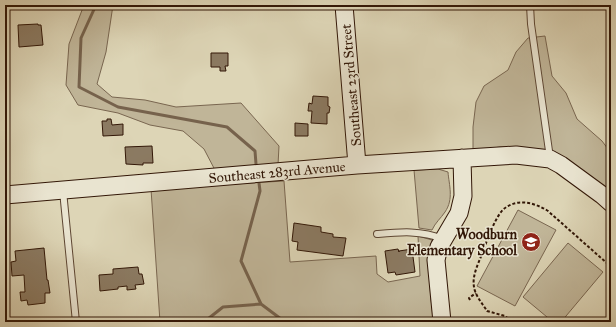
<svg xmlns="http://www.w3.org/2000/svg" width="616" height="327" viewBox="0 0 616 327" font-family="'IM FELL Great Primer',serif">
  <style>
    .green { fill: #c0b598; stroke: #796650 }
    .lines { fill: none; stroke-linecap: round; stroke-linejoin: round }
    .stream { stroke: #76624c; stroke-width: 3 }
    .building { fill: #8b7a62; stroke: #321707 }
    .lane-casing { stroke: #5d4633; stroke-width: 8 }
    .secondary-casing { stroke: #321707; stroke-width: 19 }
    .path { stroke: #321707; stroke-width: 2; stroke-dasharray: 3 2; stroke-linecap: butt }
    .lane { stroke: #e9e4d0; stroke-width: 6 }
    .secondary { stroke: #e9e4d0; stroke-width: 17 }
    .labels { text-anchor: middle; stroke-width: 3; stroke-linejoin: round; paint-order: stroke }
    .street-label { font-size: 14px; fill: #321707; stroke: #e9e4d0 }
    .poi-label { font-size: 14px; font-weight: bold; fill: #321707; stroke: #e9e4d0; text-anchor: end }
  </style>
  <rect width="100%" height="100%" fill="#ddd5b6"/>
  <filter id="stains"><feTurbulence type="fractalNoise" baseFrequency=".005" numOctaves="4"/><feColorMatrix values="0 0 0 0 .2 0 0 0 0 .09 0 0 0 0 .02 0 0 0 .5 -.17"/></filter>
  <radialGradient id="worn" r=".72"><stop offset=".6" stop-color="#630" stop-opacity="0"/><stop offset="1" stop-color="#630" stop-opacity=".3"/></radialGradient>
  <!-- green -->
  <path class="green" d="M84 5H113L106 52 97 84 112 97 145 100 176 107 241 103 279 146 278 165 216 172 204 149 183 131 150 125 118 113 78 105 66 85 69 44Z
    M545 36 552 76 566 93 577 119 602 141 611 153V200L516 148 500 147 473 151V127L476 102 484 86 508 70 516 52 528 38Z
    M438 169 448 172C449 185 454 199 445 212 441 218 435 223 432 230L419 228 414 170Z
    M284 181 290 262 376 256 377 274 388 282 420 276 418 236 432 240 428 258 431 300 434 322H160L151 189Z
    M518 210 556 230 515 306 477 286Z
    M568 243 603 272 561 322H553L523 297Z"/>
  <g class="lines">
    <!-- stream -->
    <path class="stream" d="M96 5 81 38 79 87 118 107 227 127 255 151 256 164
      M259 183 260 191 241 261 261 304 285 322
      M204 322 223 307 261 304"/>
  </g>
  <!-- building -->
  <path class="building" d="M58 5H82V8H58Z
    M38 24V25H41L43 45 19 47 18 25Z
    M211 53H228V66H225L226 71H220V67H211Z
    M313 96 328 97V106L330 107 329 113H327V124L311 123 312 111H308L309 103 312 104Z
    M107 119H111L112 125 123 124V135L103 136 102 121H107Z
    M295 123 308 124V136H295Z
    M152 146 153 163H143V165L126 164 125 147Z
    M294 223 321 227V232L333 234V237L346 238 343 256 297 250 298 242 292 241Z
    M44 248 47 280H48L50 293H45V303L28 305 27 300 21 301 20 292H25L24 275 12 276 11 262 16 261 15 251Z
    M398 249 399 252V251L412 249 415 272 396 275 395 272 388 273 385 251Z
    M138 267 139 274H142L144 284 135 285 136 289 127 290V286L118 287V289L100 291 99 275 113 274V269Z"/>
  <g class="lines">
    <!-- lane casing -->
    <g class="lane-casing">
      <path id="lane" d="M530 5 531 24 550 158
        M63 191 76 322
        M377 234C400 232 421 230 443 239"/>
    </g>
    <!-- secondary casing -->
    <g class="secondary-casing">
      <path id="secondary" d="M344 5 357 165
        M5 195 357 165 516 155 550 159 561 165 602 195 611 203
        M442 322 436 260 439 247 459 213 463 196 462 158"/>
    </g>
    <!-- path -->
    <path class="path" d="M470 300 469 298 476 293
      M512 322 505 316 487 311C482 303 475 295 474 287 472 276 478 264 482 254 486 243 496 214 505 208 519 198 535 203 548 211L609 265 611 268"/>
    <!-- lane -->
    <use href="#lane" class="lane"/>
    <!-- secondary -->
    <use href="#secondary" class="secondary"/>
  </g>
  <!-- icons -->
  <defs>
    <g id="school-disc" transform="scale(1)"><circle r="9.5" fill="#8f2418" stroke="#e9e4d0"/><path d="M0-5L7-2L0 1L-7-2ZM-4 1L0 2.5L4 1V4Q0 6-4 4Z" fill="#fff"/></g>
  </defs>
  <g fill-rule="evenodd">
    <use href="#school-disc" x="531" y="242"/>
  </g>
  <g class="labels">
    <!-- street labels -->
    <g class="street-label">
      <text transform="translate(351 85) rotate(-95)" y="5">Southeast 23rd Street</text>
      <text transform="translate(277 172) rotate(-5)" y="5">Southeast 283rd Avenue</text>
    </g>
    <!-- poi labels -->
    <g class="poi-label">
      <text x="517" y="239">Woodburn<tspan x="517" dy="16">Elementary School</tspan></text>
    </g>
  </g>
  <!-- margin -->
  <rect width="616" height="327" fill="none" stroke="#ddd5b6" stroke-width="20"/>
  <rect x="6" y="6" width="604" height="315" fill="none" stroke="#321707" stroke-width="2"/>
  <rect x="10" y="10" width="596" height="307" fill="none" stroke="#321707"/>
  <rect width="100%" height="100%" filter="url(#stains)"/>
  <rect width="100%" height="100%" fill="url(#worn)"/>
</svg>
